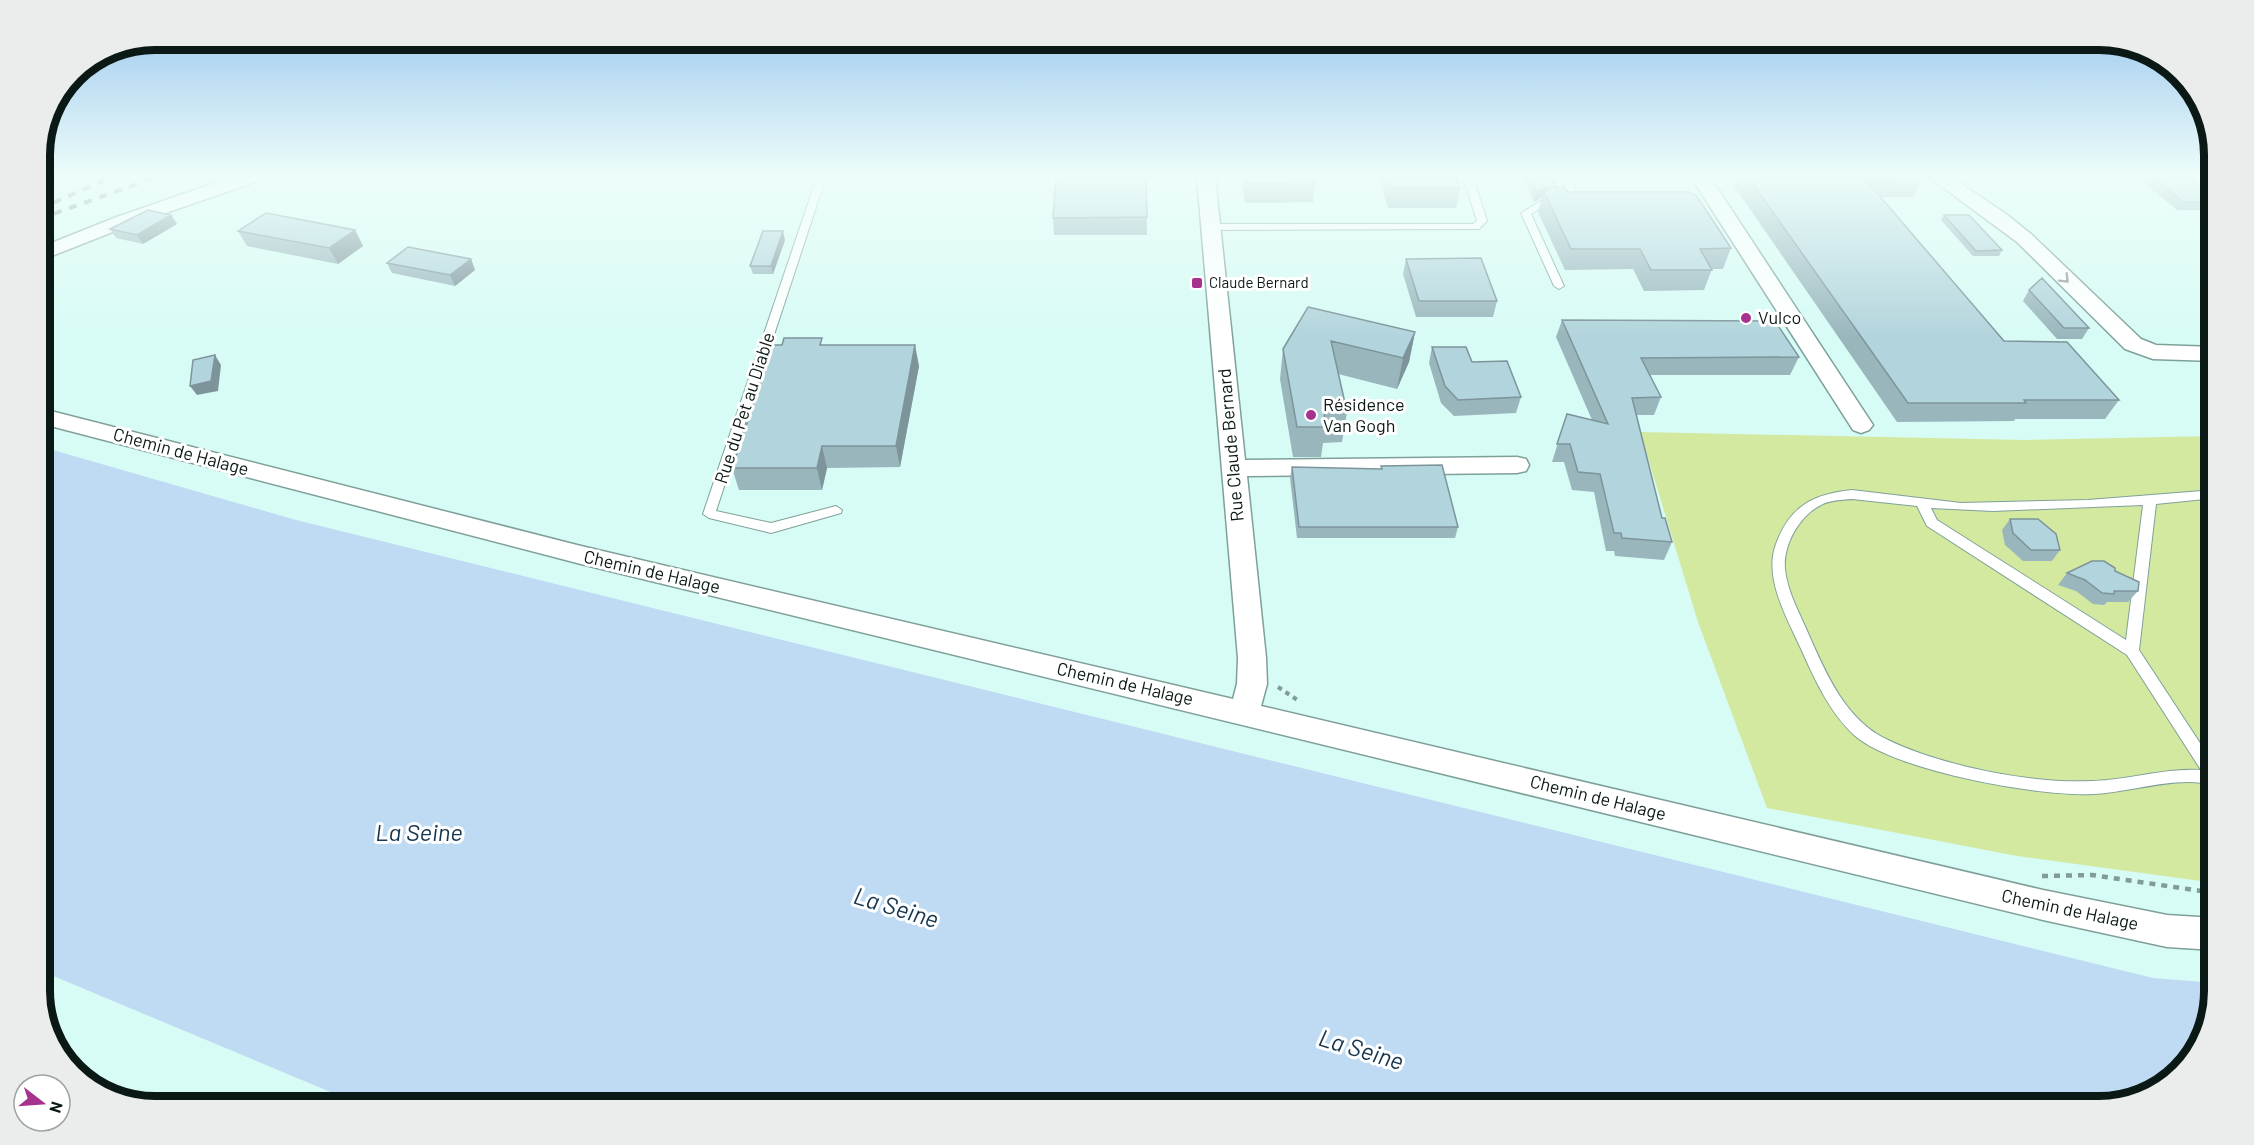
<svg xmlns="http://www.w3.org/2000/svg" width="2254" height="1145" viewBox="0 0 2254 1145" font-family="Barlow,sans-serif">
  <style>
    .green { fill: #d3e99f }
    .water { fill: #bfdbf4 }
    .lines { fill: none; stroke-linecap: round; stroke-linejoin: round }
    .lane-casing { stroke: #7fa09a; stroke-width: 2 }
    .street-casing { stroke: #7fa09a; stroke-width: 3 }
    .path-far1 { stroke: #819c97; stroke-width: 4; stroke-dasharray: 4.5 4.5; stroke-linecap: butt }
    .path { stroke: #819c97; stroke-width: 4.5; stroke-dasharray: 6 6; stroke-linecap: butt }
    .lane { fill: #fff; fill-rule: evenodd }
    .street { fill: #fff; fill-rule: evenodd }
    .rail { stroke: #677f7b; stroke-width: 4; stroke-dasharray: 8 8; stroke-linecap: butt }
    .wall { fill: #99b6bd }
    .shaded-wall { fill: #7d949a }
    .building { fill: #b2d4dc; stroke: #7d949a; stroke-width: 1.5 }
    .oneway { stroke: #919896 }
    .poi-dot { fill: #a5338e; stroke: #fff; stroke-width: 2 }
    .labels { text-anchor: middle; stroke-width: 6; stroke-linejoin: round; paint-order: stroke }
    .far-poi-label { font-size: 15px; fill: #0b1916; stroke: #fff; text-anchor: start }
    .poi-label { font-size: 18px; fill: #0b1916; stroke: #fff; text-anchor: start }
    .street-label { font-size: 18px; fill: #0b1916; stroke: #fff }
    .near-water-label { font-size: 24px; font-style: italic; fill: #16354e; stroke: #fff }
    .rim { fill: none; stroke: #0b1916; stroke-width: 8 }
  </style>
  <rect width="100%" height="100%" fill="#d7fbf5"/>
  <!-- green -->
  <path class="green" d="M1640 432 2025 440 2215 436V883L2017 856 1767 808 1698 622Z"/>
  <!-- water -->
  <path class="water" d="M39 446 296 520 2153 978 2215 983 2203 1041 2164 1087 2100 1106H364L39 970Z"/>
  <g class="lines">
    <!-- lane casing -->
    <g class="lane-casing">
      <path id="lane" d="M817 177H826L716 511 771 523 836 506 842 510 841 513 771 533 709 518 703 514Z
        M1463 177H1473L1487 221 1479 229 1210 230 1205 227 1210 224H1473L1477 221Z
        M1560 177H1569L1581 201 1587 204 1585 206H1575Z
        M1544 199 1558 200 1563 203 1558 206 1546 205 1531 214 1564 286 1559 289 1554 286 1521 213Z
        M1852 490 1961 503 2088 500 2215 490V498L2156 504 2139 650 2215 766V786C2180 774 2130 793 2093 794 2040 797 1894 771 1854 735 1830 713 1815 680 1802 651 1788 620 1763 578 1776 544 1790 506 1813 494 1852 490ZM1852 499 1917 506 1927 526 2127 655 2201 770C2164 768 2129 780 2092 781 2032 784 1942 766 1888 740 1846 721 1826 674 1808 633 1800 614 1787 591 1785 569 1783 545 1799 516 1821 505 1830 500 1841 500 1852 499ZM2143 505 2126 640 1937 520 1931 508 1993 511Z"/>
    </g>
    <!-- street casing -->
    <g class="street-casing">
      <path id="street" d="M232 177H260L258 181 128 226 39 261V248L114 218Z
        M1197 177H1215L1245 460 1517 457 1526 459 1529 465 1526 471 1517 473 1247 476 1266 658 1267 684 1261 706 2043 890 2167 915 2215 918V950L2167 947 2043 920 581 564 39 423V408L581 546 1233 699 1237 684 1238 658Z
        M1691 177H1710L1873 425 1869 430 1861 433 1853 430Z
        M1929 177H1951L2006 214 2031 234 2141 339 2156 345 2215 347V361L2153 359 2125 349 2017 242Z"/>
    </g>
    <!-- path-far1 -->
    <path class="path-far1" d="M1278 687 1299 701"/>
    <!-- path -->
    <path class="path" d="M2042 876 2092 875 2215 893"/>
    <!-- lane -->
    <use href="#lane" class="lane"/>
    <!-- street -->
    <use href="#street" class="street"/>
    <!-- rail -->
    <path class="rail" d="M39 209 112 177
      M39 219 156 177"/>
  </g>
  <!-- wall -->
  <path class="wall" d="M959 177H1167V179H1146L1147 235H1054L1053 218 1056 179H959Z
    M1241 177H1314L1315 182 1313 202 1245 203Z
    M1379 177H1456L1460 188 1456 208H1388Z
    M1523 177H1551L1557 187 1568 192 1731 248 1723 269H1712L1704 290 1644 291 1633 269 1565 270 1538 212 1542 197 1534 202Z
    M1737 177H1920L1922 180 1913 197H1880L2004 341 2119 400 2105 419H2015L2014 421 1897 422 1734 186Z
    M2144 177H2189L2215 198V207L2213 210H2177L2142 181Z
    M171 215 177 224 143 244 116 238 110 229Z
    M1944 215 2002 250 1999 256H1973L1941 220Z
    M355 230 363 246 338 264 247 246 238 231Z
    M785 240 773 274H753L750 266Z
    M471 259 475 270 455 286 392 273 387 263Z
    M1406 259 1497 301 1493 317H1416L1403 274Z
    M2029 290 2089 328 2082 339H2057L2023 301Z
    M1308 307 1415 332 1409 362 1397 389 1338 374 1347 412 1342 442 1323 443 1321 457H1293L1280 379 1283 349Z
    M1562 320 1799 357 1790 375H1650L1661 397 1654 415H1637L1662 518 1672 542 1664 560 1615 556 1614 551H1606L1594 492 1572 490 1564 462H1552L1567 414 1592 420 1556 337Z
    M823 345 919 366 900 467 827 468 822 490H739L732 468Z
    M1432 347 1472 362 1521 397 1516 413 1454 416 1441 403 1429 363Z
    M2209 367H2215V391L2201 377Z
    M1381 466 1458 527 1455 538H1297L1290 478 1292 467 1381 469Z
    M2010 519 2060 550 2052 561H2023L2005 545 2002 530Z
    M2115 571 2138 591 2128 602H2107L2104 605 2093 604 2076 591 2058 585 2067 573Z"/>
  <!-- shaded-wall -->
  <path class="shaded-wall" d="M1546 187 1542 197 1534 202 1537 192Z
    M171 215 177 224 143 244 137 235Z
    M355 230 363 246 338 264 329 248Z
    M783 231 785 240 773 274 771 266Z
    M471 259 475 270 455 286 450 275Z
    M1415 332 1409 362 1397 389 1403 358Z
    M915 345 919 366 900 467 896 446Z
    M215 355 221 365 218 391 197 395 190 386Z
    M822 446 827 468 822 490 817 468Z"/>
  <!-- building -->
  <path class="building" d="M1056 177H1146L1147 217 1053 218Z
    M1246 177H1314L1315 182 1247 183Z
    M1388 177H1456L1460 188H1391Z
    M1530 177H1551L1557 187H1546L1537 192Z
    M1748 177H1920L1922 180 1865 179 2004 341 2067 342 2119 400H2024L2026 403H1908Z
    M2153 177H2189L2215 198V202H2183Z
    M1552 187 1565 188 1568 192H1687L1696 195 1731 248 1700 249 1712 270H1651L1640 249H1571L1544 192Z
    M148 210 171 215 137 235 110 229Z
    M266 213 355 230 329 248 238 231Z
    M1944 215H1969L2002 250 1976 251Z
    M763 231H783L771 266H750Z
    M408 247 471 259 450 275 387 263Z
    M1481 258 1497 301H1419L1406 259Z
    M2042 278 2089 328H2064L2029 290Z
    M1308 307 1415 332 1403 358 1331 341 1347 412H1324L1326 427H1297L1283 349Z
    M1562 320 1775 321 1799 357 1641 358 1661 397 1632 398 1662 518H1665L1672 542 1622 538 1621 533H1614L1600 474 1578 472 1570 444H1557L1567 414 1608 424Z
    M784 338H822L820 345H915L896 446H822L817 468H732L773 345H782Z
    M1432 347H1466L1472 362 1507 361 1521 397 1458 400 1445 386Z
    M215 355 211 381 190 386 193 360Z
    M2209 367H2215V373Z
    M1442 465 1458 527H1299L1292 467 1382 469 1381 466Z
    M2010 519H2038L2056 534 2060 550H2031L2013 533Z
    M2092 561H2104L2115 568V571L2139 582 2138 591H2114V594L2102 593 2085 580 2067 573Z"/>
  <!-- one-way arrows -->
  <defs><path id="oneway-chevron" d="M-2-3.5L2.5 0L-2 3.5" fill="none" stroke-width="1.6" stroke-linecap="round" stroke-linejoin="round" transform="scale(1.5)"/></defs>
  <use class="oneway" href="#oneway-chevron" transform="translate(2065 279) rotate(45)"/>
  <!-- sky -->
  <linearGradient id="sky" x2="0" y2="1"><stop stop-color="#97c4ed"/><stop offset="0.52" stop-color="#edfdfa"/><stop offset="1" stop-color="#edfdfa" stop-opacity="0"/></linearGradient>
  <rect width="2254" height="338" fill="url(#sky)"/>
  <!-- markers -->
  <g class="poi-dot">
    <rect x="1191" y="277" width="12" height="12" rx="3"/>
    <circle cx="1746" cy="318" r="6"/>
    <circle cx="1311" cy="415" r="6"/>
  </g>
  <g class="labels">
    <!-- far-poi labels -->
    <g class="far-poi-label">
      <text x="1209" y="288">Claude Bernard</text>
    </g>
    <!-- poi labels -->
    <g class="poi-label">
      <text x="1758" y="324">Vulco</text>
      <text x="1323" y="411">Résidence<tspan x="1323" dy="21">Van Gogh</tspan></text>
    </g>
    <!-- street labels -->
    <g class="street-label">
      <text transform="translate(745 408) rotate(-72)" y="6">Rue du Pet au Diable</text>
      <text transform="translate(1231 445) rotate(-95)" y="6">Rue Claude Bernard</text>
      <text transform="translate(181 452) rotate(15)" y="6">Chemin de Halage</text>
      <text transform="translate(652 572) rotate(13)" y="6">Chemin de Halage</text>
      <text transform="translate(1125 684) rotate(13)" y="6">Chemin de Halage</text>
      <text transform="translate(1598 798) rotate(14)" y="6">Chemin de Halage</text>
      <text transform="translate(2070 910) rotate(12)" y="6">Chemin de Halage</text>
    </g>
    <!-- near-water labels -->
    <g class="near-water-label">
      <text x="419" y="841">La Seine</text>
      <text transform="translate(896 908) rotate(17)" y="8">La Seine</text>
      <text transform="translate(1361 1050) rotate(17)" y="8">La Seine</text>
    </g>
  </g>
  <!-- crop -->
  <path d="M0 0H2254V1145H0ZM155 50H2099A105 105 0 0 1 2204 155V991A105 105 0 0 1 2099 1096H155A105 105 0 0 1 50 991V155A105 105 0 0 1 155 50Z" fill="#ebedec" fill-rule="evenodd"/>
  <path class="rim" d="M155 50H2099A105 105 0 0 1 2204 155V991A105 105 0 0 1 2099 1096H155A105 105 0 0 1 50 991V155A105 105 0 0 1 155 50Z"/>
  <!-- north arrow -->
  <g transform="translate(42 1103) rotate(107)"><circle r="28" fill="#ffffff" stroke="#9da3a2" stroke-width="1.5"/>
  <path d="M0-4.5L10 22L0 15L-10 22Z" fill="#a5338e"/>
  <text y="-9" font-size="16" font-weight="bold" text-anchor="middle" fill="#0b1916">N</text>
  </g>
</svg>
